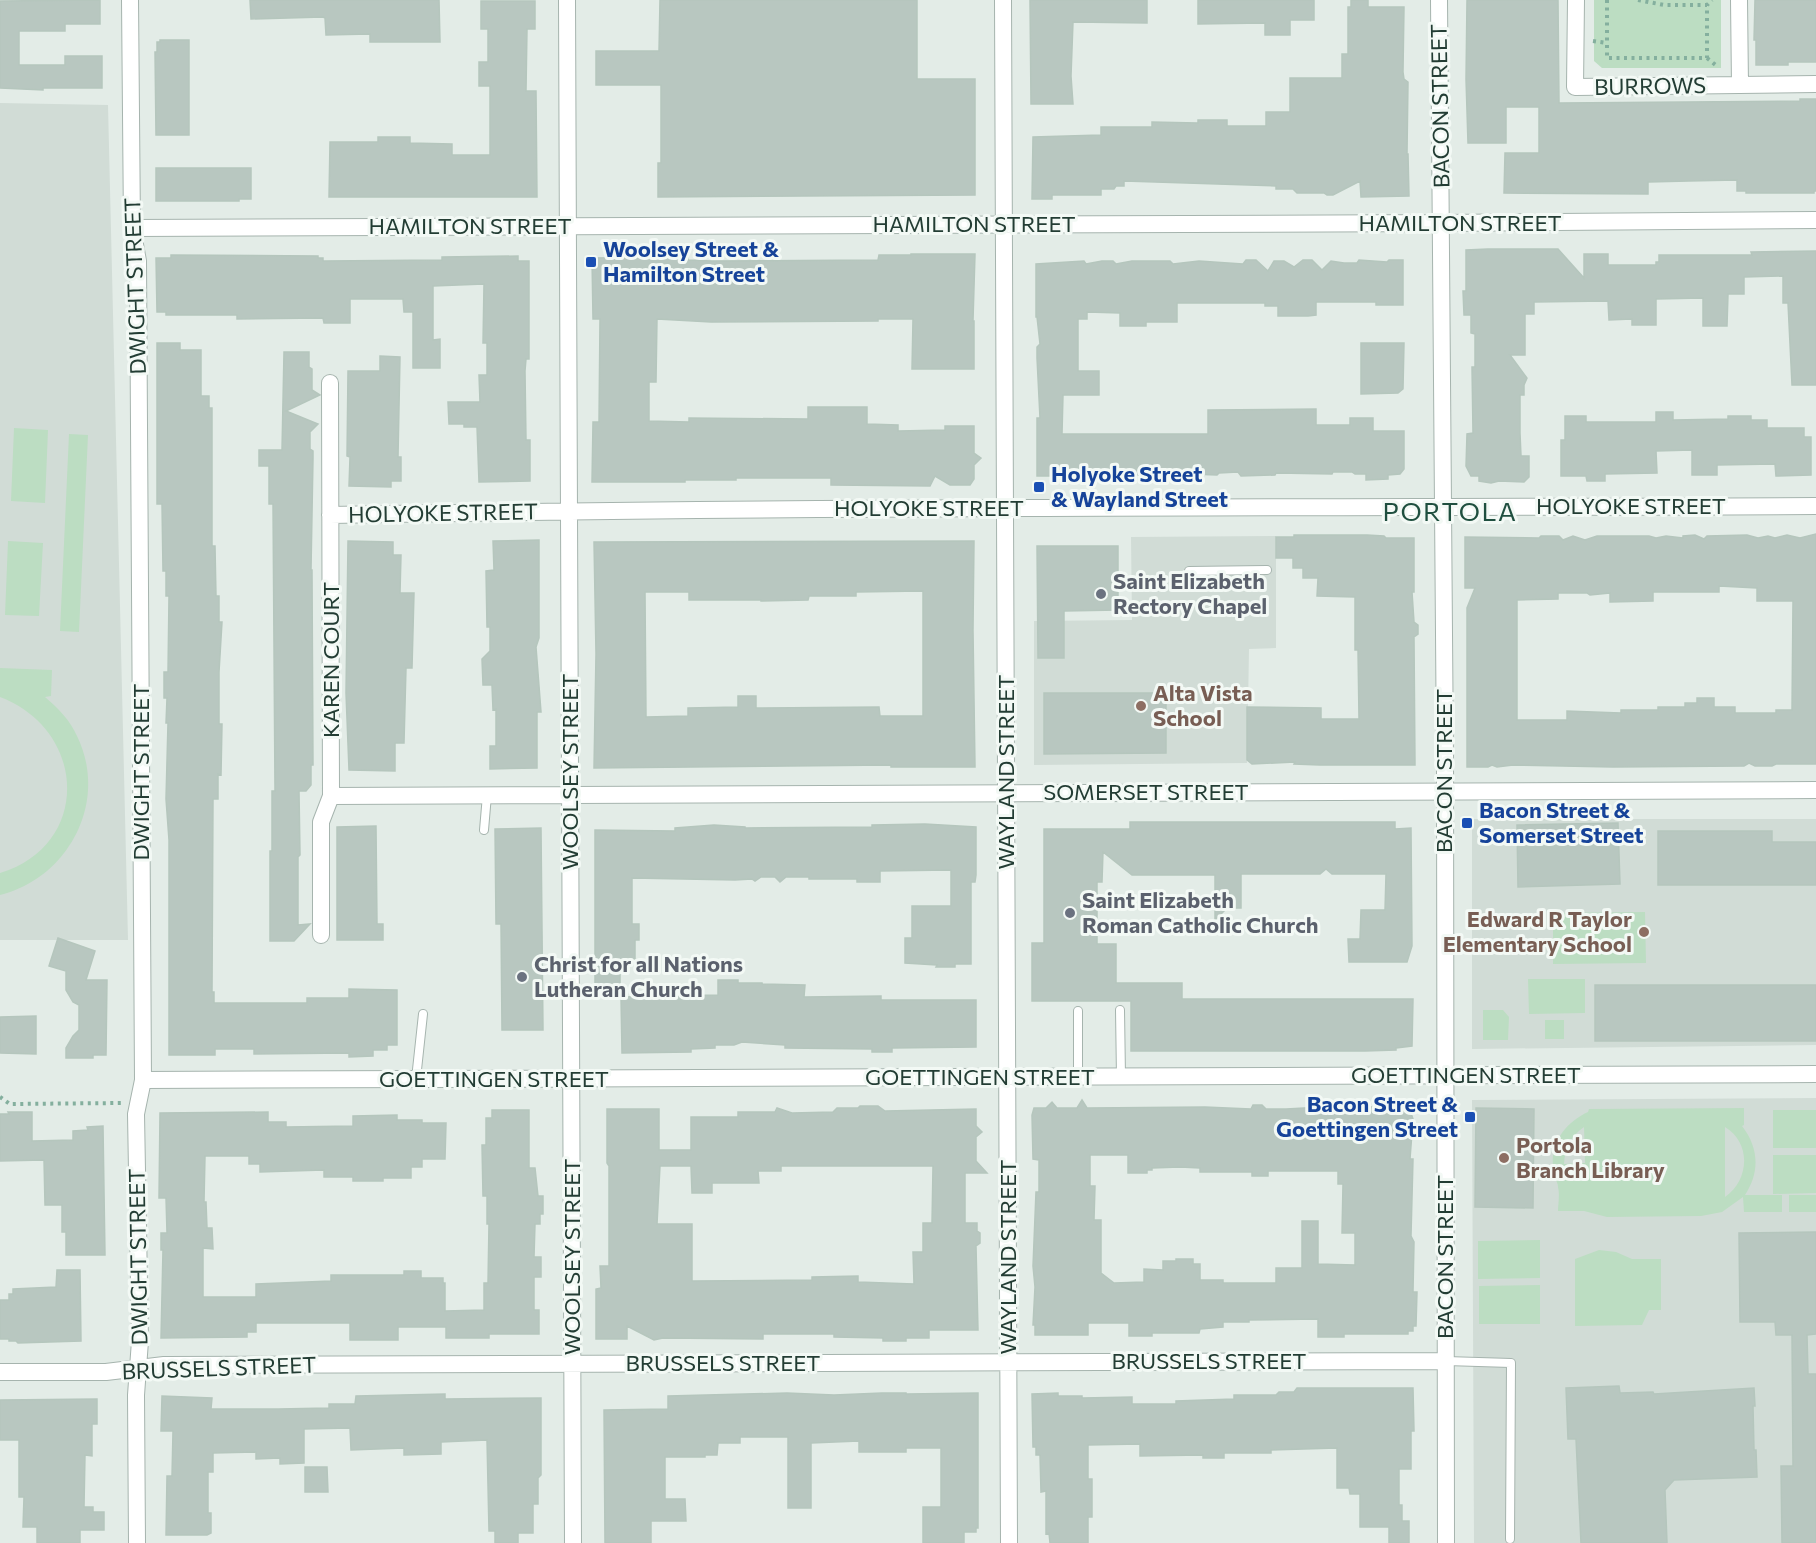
<svg xmlns="http://www.w3.org/2000/svg" width="1816" height="1543" viewBox="0 0 1816 1543" font-family="Commissioner,sans-serif">
  <style>
    .built { fill: #d1dcd6 }
    .green { fill: #bcddc2; fill-rule: evenodd }
    .building { fill: #b8c7c0; stroke: #b5c6bd; stroke-width: 1.5; fill-rule: evenodd }
    .lines { fill: none; stroke-linecap: round; stroke-linejoin: round }
    .service-casing { stroke: #a6b4ae; stroke-width: 10 }
    .minor-casing { stroke: #a6b4ae; stroke-width: 18 }
    .path { stroke: #84af9e; stroke-width: 4; stroke-dasharray: 3 4.5; stroke-linecap: butt }
    .service { stroke: #fff; stroke-width: 8 }
    .minor { stroke: #fff; stroke-width: 16 }
    .transit-dot { fill: #1a4fb4; stroke: #f3f9f5; stroke-width: 2 }
    .worship-dot { fill: #6b7280; stroke: #f3f9f5; stroke-width: 2 }
    .education-dot { fill: #8d6e63; stroke: #f3f9f5; stroke-width: 2 }
    .labels { text-anchor: middle; stroke-width: 6; stroke-linejoin: round; paint-order: stroke }
    .street-label { font-size: 22px; fill: #233d34; stroke: #f3f9f5 }
    .transit-label { font-size: 22px; font-weight: bold; fill: #164399; stroke: #f3f9f5; text-anchor: start }
    .worship-label { font-size: 22px; font-weight: bold; fill: #5b616d; stroke: #f3f9f5; text-anchor: start }
    .education-label { font-size: 22px; font-weight: bold; fill: #785e54; stroke: #f3f9f5; text-anchor: start }
    .quarter-label { font-size: 26px; letter-spacing: 1.5px; fill: #1f4f3f; stroke: #f3f9f5 }
  </style>
  <rect width="100%" height="100%" fill="#e3ece7"/>
  <!-- built -->
  <path class="built" d="M0 103 108 105 128 940H0Z
    M1276 536V648L1249 649 1247 763 1034 765V621L1132 620 1131 537Z
    M1472 819H1816V1045L1472 1049Z
    M1816 1098V1543H1474L1472 1100Z"/>
  <!-- green -->
  <path class="green" d="M1594 0H1721V68H1602L1594 61Z
    M14 428 48 430 45 503 11 501Z
    M69 434 88 435 79 632 60 631Z
    M8 541 43 543 39 616 5 615Z
    M0 668 52 670 51 696 45 697C58 708 70 720 77 736 109 801 69 878 0 895V873C92 845 87 730 0 697Z
    M1645 912 1646 963 1553 964V913Z
    M1528 979H1585V1013L1529 1014Z
    M1483 1010H1503L1509 1017 1508 1040H1483Z
    M1545 1020H1564V1039H1545Z
    M1744 1108V1125L1742 1126C1759 1148 1760 1172 1745 1195H1782V1212H1744L1743 1197 1722 1212 1701 1216 1607 1217 1584 1211H1558C1558 1204 1560 1195 1558 1187 1558 1182 1554 1178 1554 1173 1548 1146 1564 1123 1588 1112L1589 1109ZM1584 1127 1585 1163 1564 1164C1565 1148 1571 1136 1584 1127ZM1725 1127C1752 1143 1749 1181 1725 1197Z
    M1773 1110H1816V1148H1773Z
    M1773 1155H1816V1193L1773 1194Z
    M1789 1195H1816V1212H1789Z
    M1540 1240V1278L1478 1279V1241Z
    M1599 1250 1616 1252 1632 1259H1661V1310H1649L1642 1325 1575 1326V1259Z
    M1540 1285V1324H1479V1286Z"/>
  <!-- building -->
  <path class="building" d="M100 0V24H65V31H19V65H65V56H102V88H43V90L0 88V1Z
    M250 0H439L440 42H370V34L326 35 325 18 323 17 251 19Z
    M660 0H917V79H975V195L658 197V163H661V85H596V51H659Z
    M1030 0H1147V23L1073 22 1071 76 1073 104H1031Z
    M1198 0H1314V20H1290V35H1265V23L1198 24Z
    M1351 0H1368V7H1404L1403 72 1404 79 1408 82 1407 154H1408L1409 196 1361 197 1360 181 1333 195H1327L1324 193H1297L1293 189H1276V186L1124 181V186H1116L1114 189H1101V195H1052V199H1032L1033 137 1101 135V127H1152V122L1198 123V120H1227V126H1266V112H1290V78H1342V54H1348V7H1351Z
    M1467 0H1558L1559 103 1800 101V99H1816V191H1814V193H1746V191H1737V180L1689 181 1648 182V194L1504 193 1505 153H1539V107H1506V143H1468L1466 79Z
    M1755 0H1816V62H1788V65H1756V40H1754Z
    M481 1H535V29H527L526 91H536L537 197H329L330 142H378V137H410V143L452 144V155H490V86H479V62H488V29H481Z
    M160 40H189V135H156L155 52H157V42H160Z
    M156 168H251V199H239V201H156Z
    M1488 249H1558L1584 278V254H1608V265H1656V262H1659V255H1752L1751 252 1816 251V385H1792L1788 303H1783V276L1744 277V294H1728L1727 326H1703V298L1656 299V325H1632V319L1609 320 1608 301 1534 302V314H1525V355H1510L1527 378 1524 385V395H1520V433L1521 456H1529V477L1524 482 1499 481 1491 483 1479 481V476H1471L1466 466 1467 434 1473 433 1472 367H1475V334L1471 333V315H1464L1463 291H1466V250Z
    M911 254H975L973 321H974V369H912L913 319H878V321L711 322 657 319 656 382H649V421L689 422V418L808 419V407H867V424L898 425V431L945 430V426H974V453L981 458 974 465V479L970 485H950L935 476 930 486 831 485V478H736V480H685V482H592L593 422H599L600 319H593L592 258 688 257V260L712 261 878 260 879 255H911Z
    M171 255 318 256V258H323V261L442 260V257L518 256V261H529V359H526L525 371 526 440H530V481L479 482 477 427H464V424H449L448 402H480L479 375H487V343H483L484 284 433 286V340L440 339V368H413V312H404L403 299H350V323H324L323 318 237 319V315H166V312H157L156 258H171Z
    M1246 260H1256L1268 271 1274 261H1284L1294 267 1303 260H1312L1322 270 1331 261 1344 263H1357L1359 260 1387 262 1389 260H1403V305H1376V302H1316V315L1308 316H1278V306H1265V303H1177V322H1146V326H1120V313L1087 312V319H1078V371H1099V395H1063L1062 434H1208V410L1316 409V425H1350V418H1373V431H1404V469L1400 474 1388 475V479L1366 480V474H1355L1352 472H1333L1332 474 1276 473 1275 475 1241 476 1238 472 1219 473 1217 475 1162 473 1145 475H1089V479H1053L1052 476H1037V418H1040L1037 358V347L1040 344 1037 317H1036V264L1084 261 1086 264 1102 261H1113L1116 264 1132 261H1170L1173 264 1199 261 1243 264Z
    M157 343H180V350H201V396H209V408H212V546H215L216 596H219V622H222L219 672V724H222L221 775 218 774V799H213L212 992H214V1003H307V998H349V989L397 990V1045H387V1050H373V1056L349 1057V1053L254 1054V1049H215V1055H169V840L166 799 168 723H166L167 698H164V672H168L169 596H166V571H163L162 504H157Z
    M1361 343H1404L1403 389 1398 393 1361 394Z
    M284 352H309V367L312 369V390L320 395 286 411 318 424 310 432V449L313 451V458L311 570H312L313 765H311V785L306 791H299L300 855 298 857V925L310 924 294 941H270V851H272V791H275L273 504H269V466H259V450H282Z
    M380 356 400 357 398 457H401V481H391V487L349 486 350 457 347 456 348 371H380Z
    M1656 412H1673V420L1728 419V416H1751V420H1767V428H1804V437H1811V475L1776 476 1775 464 1717 465V475H1692V450L1656 451 1657 473 1605 474V481H1587L1586 476H1561V440H1565V416H1586V422H1656Z
    M1816 534V764H1776L1772 766H1755L1749 763 1744 766 1613 767 1513 765 1497 767 1492 765 1488 767H1467V608L1475 588H1465V537L1539 538 1541 536H1559L1563 540 1573 536 1585 540 1597 536H1649L1656 538 1666 536 1683 538V536L1695 535 1704 539 1707 536 1747 535 1758 538 1768 536 1775 538 1787 535 1800 538ZM1719 586 1757 588V601H1793L1792 710H1776V713H1735V707H1714V698H1697V703H1685V707H1658V710H1621V713L1567 711V720H1517V600L1558 599V593H1587L1590 595 1610 593V602L1653 601V592H1719Z
    M1294 535H1367L1384 536 1386 538H1414V592H1412L1414 622 1418 625V634L1414 637 1415 765H1320L1294 764 1295 762 1252 764 1247 760V707L1321 708V719H1359L1358 650H1355V597L1317 596 1318 578H1303V568H1293V558H1276V537H1294Z
    M539 540V638L536 647 541 712H537V768L490 769V746H496V709L493 710 492 685H483L482 659 490 651V627H487L486 571 494 570 493 541Z
    M348 541 393 542V555H401L400 593H414L412 668H406L404 743H395V771L349 770 346 693Z
    M974 541 973 630 975 767H891V765L594 768 596 654 594 542ZM923 591V716H880L879 707 756 708V696H738V707L688 708V716L646 717 645 592H689V600H761V601L808 600 809 596H856V592Z
    M1037 546H1118V610L1064 611V658H1038Z
    M1044 693H1166V753L1044 754Z
    M1130 822H1395V829L1411 828 1412 946 1407 962H1349L1348 939H1360L1361 910H1385L1386 874H1332L1326 869 1320 874H1241V908H1227L1215 920V875H1132L1103 852 1102 882H1097V944H1116V983H1182V999H1413L1412 1046 1396 1048V1050L1365 1051H1131V1001H1032V943H1044V829H1130Z
    M1618 823 1620 884 1518 887 1517 825Z
    M925 824 976 827V875L975 882H971V964H955V967H936L937 965 905 963V938H912V906H951V870L880 871V882H857V879H809V877H786L780 882 775 877H761L755 881 752 879 735 880 632 878V924H639V940H635V959H628V963H620V991H595V830L675 831V828L714 825 745 827V828L872 827V825Z
    M376 826 377 924H383V940H337V827Z
    M541 828 543 1030H502L501 924H496L495 829Z
    M1658 831H1772V842H1816V885H1658Z
    M58 938 95 951 86 980H107L106 1055H93V1058H66V1048L73 1036 79 1030V1005L73 1002 66 990V971L49 966Z
    M718 980H738V983H762V984L805 985 804 997 881 996V1000H976V1047L892 1048V1052H872V1049L785 1048V1045L742 1042 734 1045H715V1048L691 1049V1052L622 1053 621 997 718 995Z
    M1595 985H1816V1041H1595Z
    M36 1016V1054L0 1053V1017Z
    M1082 1100 1087 1108 1205 1107 1251 1109 1253 1105H1262L1266 1109H1286L1359 1105 1372 1107 1384 1105 1409 1107 1413 1119 1410 1159H1413L1411 1236 1414 1242 1413 1292H1417L1416 1326H1413V1331H1408V1334H1344V1337H1318V1319L1249 1320V1322H1223V1327L1200 1329 1199 1333H1152V1336H1129V1323H1088V1335H1035V1325H1033L1035 1287 1033 1266 1036 1192H1039V1160L1033 1159 1032 1115 1034 1108H1046L1052 1102 1057 1108H1077ZM1090 1155H1128V1173H1147V1170H1152V1168L1180 1167 1200 1168V1172H1252V1176H1268V1171H1338V1184H1343L1342 1233H1355V1265L1318 1264V1221H1302V1268H1276V1283H1223V1280H1200V1264H1193V1259H1176V1261H1163V1270L1144 1269V1282L1114 1283 1101 1273V1220H1094L1095 1186H1090Z
    M860 1106H878L885 1111 976 1109V1126L982 1132 976 1137V1161L987 1173H965V1223H977V1231L980 1233V1243L976 1246 978 1330H929V1338H906V1341H883V1338L834 1337V1334H763V1339L663 1338 654 1340 627 1326V1339H596V1289L601 1288 600 1266H609V1166L607 1163V1109H659V1150H691V1117H738V1112H775L777 1108 792 1113 833 1112 837 1108H858ZM660 1166H691L692 1193H712V1183H759L758 1171H781V1166H933L932 1223H923V1252H913L914 1284 858 1282V1276L812 1277V1280L692 1281V1224H657Z
    M1476 1108 1534 1109 1533 1208 1475 1207Z
    M492 1110H529V1168H535L538 1196H543V1214H540V1224H535L534 1257H541V1277H534V1310H539V1334H489V1338H446V1327H398V1340H350V1323H256V1332H247V1337L161 1338 163 1250H161V1233H167L166 1198H159L160 1113 268 1112V1122H286V1127L353 1126V1116L397 1115V1120H422V1123H446L445 1159H422V1167H411V1178H383V1181H353V1177H324V1170L260 1172V1164H249V1156H205L204 1202H206L207 1228H212L213 1249 203 1248V1297H256V1284L331 1281V1275H404V1271H421V1278H443V1283H445V1311L484 1310V1283H488L489 1224H487V1196H483L482 1145H486V1118H492Z
    M8 1112H32V1141L73 1140V1131L88 1130 87 1127 103 1126 105 1255H66V1232H62V1205H45L44 1160 0 1161V1114H9Z
    M1816 1232V1334L1807 1335 1808 1374H1816V1543H1782L1781 1466H1793L1792 1335H1776L1775 1322H1740L1739 1233Z
    M57 1270H80L81 1341 18 1343 16 1341H9V1339H0V1300H9V1294H13V1289L56 1287Z
    M1619 1386 1620 1393 1653 1392 1654 1394 1754 1388 1755 1406H1753L1754 1450H1756L1757 1477 1674 1480 1665 1490 1667 1543H1581L1576 1439H1568L1566 1388Z
    M1297 1388H1413L1414 1431H1411V1469H1399V1505H1402V1521H1409V1543H1389V1527H1360V1494H1350L1349 1488H1337V1448L1271 1450V1453H1224V1458H1203V1455L1140 1456V1444L1088 1445V1479H1092V1517H1088V1543H1050L1049 1533 1046 1534V1491L1041 1492 1040 1455H1036V1447H1033L1032 1394 1058 1393V1396H1082V1398L1132 1397V1404H1176V1401L1234 1399V1395H1276L1279 1392H1294Z
    M787 1393 834 1395 882 1393H906V1394L978 1393V1528H976V1532H964V1543H923V1507H941V1448H906V1452H859V1441L811 1443V1508H788V1437H740V1443H718L717 1455H705V1457H665V1499H685L686 1521H651V1543H605L604 1410 668 1409V1396Z
    M445 1394V1399L541 1398V1475L538 1478V1504H533V1533H518V1543H495V1531H489L487 1440 441 1442V1454L404 1455V1448L351 1450 350 1428 304 1429V1463L280 1464V1458L256 1459V1452L213 1453V1472H208V1513H211V1533L207 1535H166L167 1476H172L173 1431H161L162 1396 212 1398 211 1409H278L329 1408V1404H355L356 1396Z
    M97 1399V1424H92V1456L85 1455 84 1507H93V1512H104V1530H80V1543H37V1527H23L24 1497H19V1440H0V1400Z
    M305 1467H327L328 1492H305Z"/>
  <g class="lines">
    <!-- service casing -->
    <g class="service-casing">
      <path id="service" d="M1189 571 1267 570
        M484 830 487 795
        M1120 1010 1121 1077
        M1078 1077V1011
        M416 1079 423 1014
        M1446 1361 1511 1363 1510 1539"/>
    </g>
    <!-- minor casing -->
    <g class="minor-casing">
      <path id="minor" d="M130 0 132 228 138 261 143 1080 136 1114 140 1341 136 1395 137 1543
        M567 0 573 1543
        M1003 0 1009 1543
        M1439 0 1445 760 1446 1543
        M1576 0 1575 87 1816 84
        M1739 0 1740 85
        M132 228 1441 223 1816 220
        M330 515C826 506 1321 508 1816 506
        M331 796 1816 790
        M321 935V822L331 796 330 383
        M143 1080 1816 1074
        M0 1372H106L164 1365 1446 1361"/>
    </g>
    <!-- path -->
    <path class="path" d="M1607 0V58H1707V5L1712 0
      M1638 0 1664 5H1707
      M1593 41 1607 43
      M1707 58 1718 67
      M0 1097 10 1104 122 1103"/>
    <!-- service -->
    <use href="#service" class="service"/>
    <!-- minor -->
    <use href="#minor" class="minor"/>
  </g>
  <!-- markers -->
  <g class="transit-dot">
    <rect x="585" y="256" width="12" height="12" rx="3"/>
    <rect x="1033" y="481" width="12" height="12" rx="3"/>
    <rect x="1461" y="817" width="12" height="12" rx="3"/>
    <rect x="1464" y="1111" width="12" height="12" rx="3"/>
  </g>
  <g class="worship-dot">
    <circle cx="1101" cy="594" r="6"/>
    <circle cx="1070" cy="913" r="6"/>
    <circle cx="522" cy="977" r="6"/>
  </g>
  <g class="education-dot">
    <circle cx="1141" cy="706" r="6"/>
    <circle cx="1644" cy="932" r="6"/>
    <circle cx="1504" cy="1158" r="6"/>
  </g>
  <g class="labels">
    <!-- street labels -->
    <g class="street-label">
      <text transform="translate(1650 86) rotate(-1)" y="8">BURROWS</text>
      <text transform="translate(1440 106) rotate(-91)" y="8">BACON STREET</text>
      <text x="1460" y="231">HAMILTON STREET</text>
      <text x="974" y="232">HAMILTON STREET</text>
      <text x="470" y="234">HAMILTON STREET</text>
      <text transform="translate(135 286) rotate(-92)" y="8">DWIGHT STREET</text>
      <text x="1631" y="514">HOLYOKE STREET</text>
      <text x="929" y="516">HOLYOKE STREET</text>
      <text transform="translate(443 513) rotate(-1)" y="8">HOLYOKE STREET</text>
      <text transform="translate(331 660) rotate(-90)" y="8">KAREN COURT</text>
      <text transform="translate(1444 771) rotate(-90)" y="8">BACON STREET</text>
      <text transform="translate(141 772) rotate(-90)" y="8">DWIGHT STREET</text>
      <text transform="translate(570 772) rotate(-90)" y="8">WOOLSEY STREET</text>
      <text transform="translate(1006 772) rotate(-90)" y="8">WAYLAND STREET</text>
      <text x="1146" y="800">SOMERSET STREET</text>
      <text x="1466" y="1083">GOETTINGEN STREET</text>
      <text x="980" y="1085">GOETTINGEN STREET</text>
      <text x="494" y="1087">GOETTINGEN STREET</text>
      <text transform="translate(138 1257) rotate(-91)" y="8">DWIGHT STREET</text>
      <text transform="translate(572 1257) rotate(-90)" y="8">WOOLSEY STREET</text>
      <text transform="translate(1008 1257) rotate(-90)" y="8">WAYLAND STREET</text>
      <text transform="translate(1445 1257) rotate(-90)" y="8">BACON STREET</text>
      <text x="1209" y="1369">BRUSSELS STREET</text>
      <text x="723" y="1371">BRUSSELS STREET</text>
      <text transform="translate(219 1368) rotate(-2)" y="8">BRUSSELS STREET</text>
    </g>
    <!-- transit labels -->
    <g class="transit-label">
      <text x="603" y="257">Woolsey Street &amp;<tspan x="603" dy="25">Hamilton Street</tspan></text>
      <text x="1051" y="482">Holyoke Street<tspan x="1051" dy="25">&amp; Wayland Street</tspan></text>
      <text x="1479" y="818">Bacon Street &amp;<tspan x="1479" dy="25">Somerset Street</tspan></text>
      <text x="1458" y="1112" text-anchor="end">Bacon Street &amp;<tspan x="1458" dy="25">Goettingen Street</tspan></text>
    </g>
    <!-- worship labels -->
    <g class="worship-label">
      <text x="1113" y="589">Saint Elizabeth<tspan x="1113" dy="25">Rectory Chapel</tspan></text>
      <text x="1082" y="908">Saint Elizabeth<tspan x="1082" dy="25">Roman Catholic Church</tspan></text>
      <text x="534" y="972">Christ for all Nations<tspan x="534" dy="25">Lutheran Church</tspan></text>
    </g>
    <!-- education labels -->
    <g class="education-label">
      <text x="1153" y="701">Alta Vista<tspan x="1153" dy="25">School</tspan></text>
      <text x="1632" y="927" text-anchor="end">Edward R Taylor<tspan x="1632" dy="25">Elementary School</tspan></text>
      <text x="1516" y="1153">Portola<tspan x="1516" dy="25">Branch Library</tspan></text>
    </g>
    <!-- quarter labels -->
    <g class="quarter-label">
      <text x="1450" y="521">PORTOLA</text>
    </g>
  </g>
</svg>
